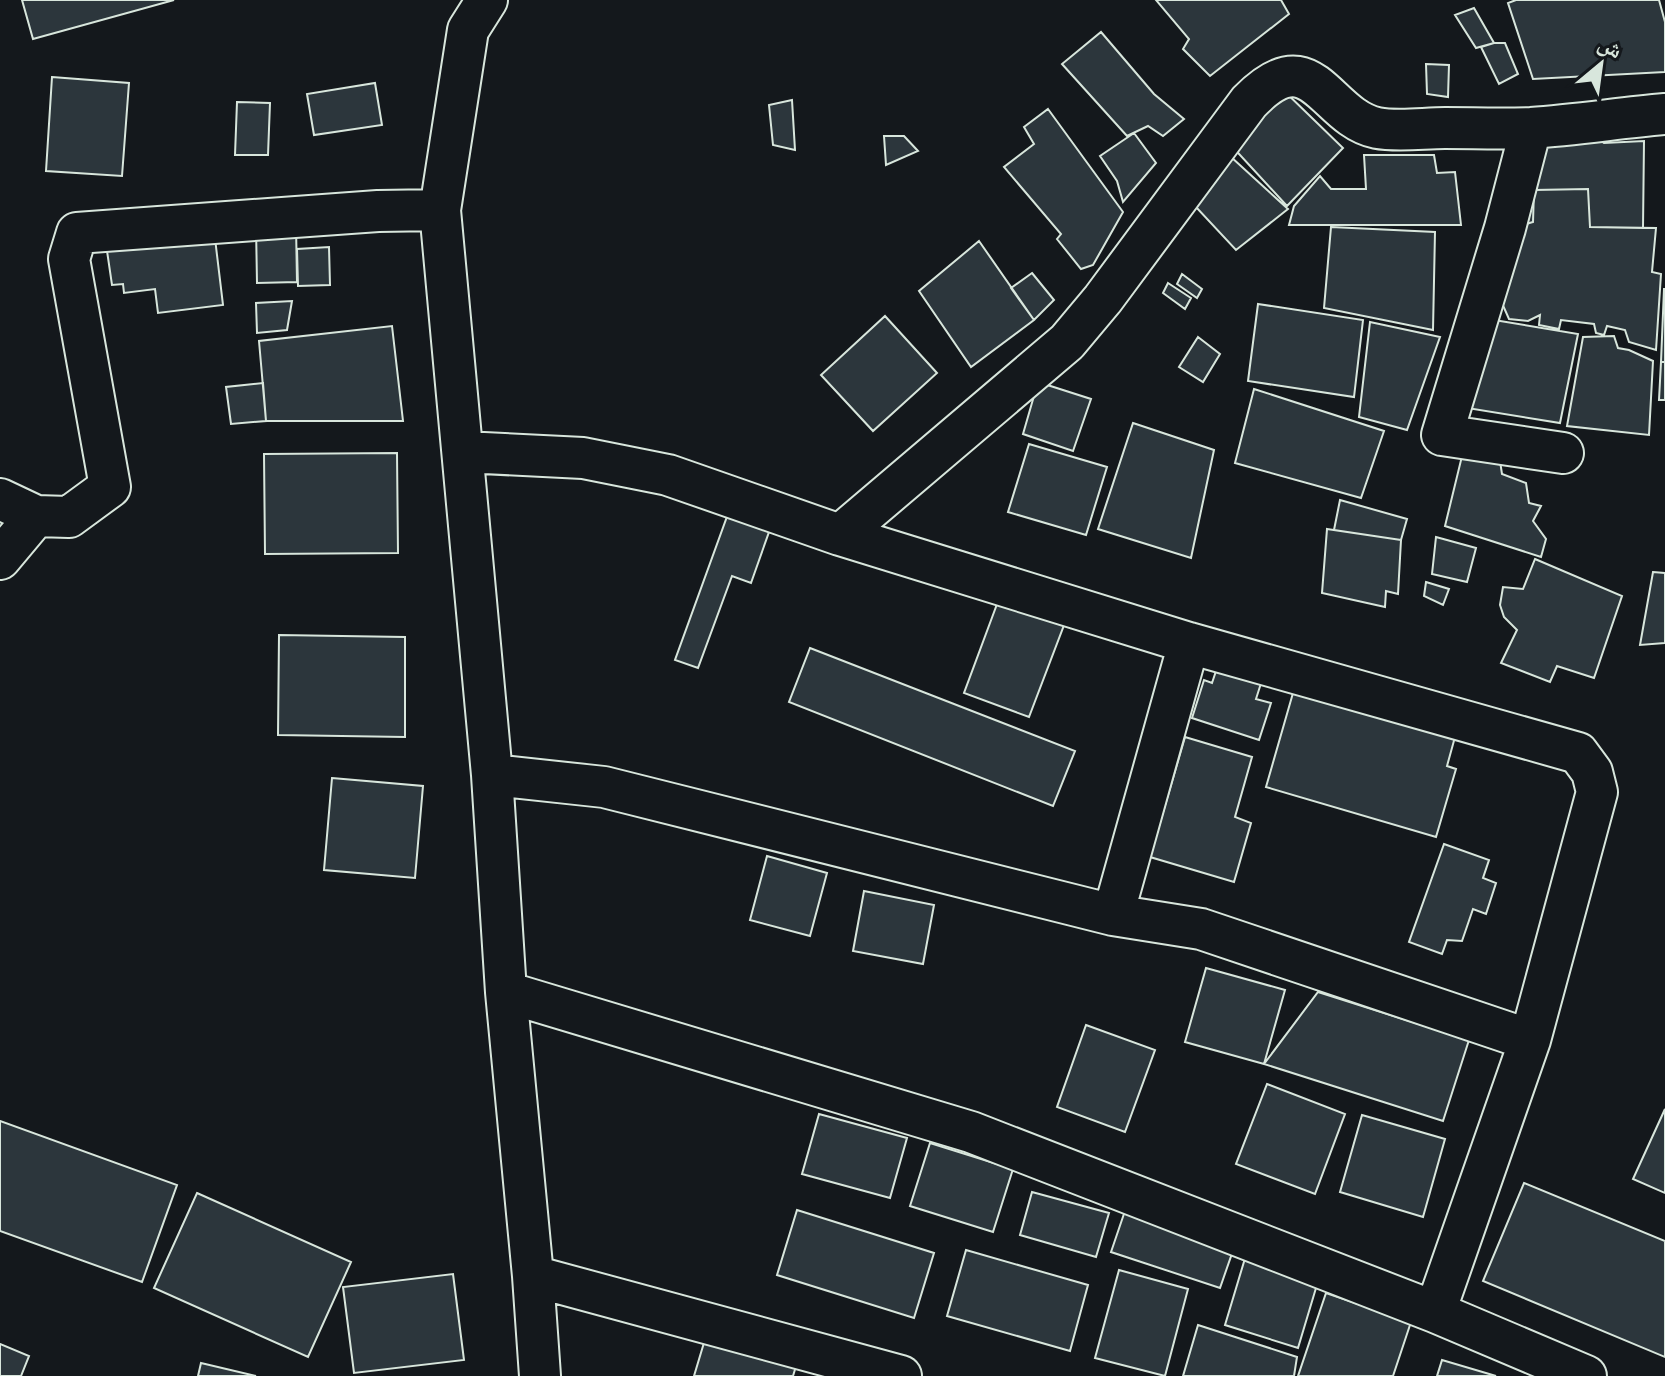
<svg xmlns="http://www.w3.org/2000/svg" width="1665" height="1376" viewBox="0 0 1665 1376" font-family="'Noto Sans','Noto Naskh Arabic',sans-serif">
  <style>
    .building { fill: #2c363c; stroke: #d8e6dc; stroke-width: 2 }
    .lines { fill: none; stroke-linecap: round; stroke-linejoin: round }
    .minor-casing { stroke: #d8e6dc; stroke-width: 44 }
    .minor { stroke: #14181c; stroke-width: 40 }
  </style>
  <rect width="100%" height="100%" fill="#14181c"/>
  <!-- building -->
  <path class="building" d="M22 0H174L33 39Z
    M1156 0H1281L1289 14 1210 76 1183 49 1189 39Z
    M1516 0H1659L1665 22V72L1533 79 1508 3Z
    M1474 8 1494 43 1476 48 1455 15Z
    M1101 32 1154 94 1184 119 1163 136 1148 126 1127 136 1062 64Z
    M1494 43H1505L1518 74 1499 84 1481 47Z
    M1426 64 1449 65 1448 97 1427 94Z
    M52 77 129 83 122 176 46 171Z
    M375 83 382 125 314 135 307 94Z
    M1278 85 1343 148 1287 206 1228 142Z
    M792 100 795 150 773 145 769 105Z
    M237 102 270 103 268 155H235Z
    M1048 109 1123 212 1093 265 1081 269 1057 239 1061 234 1004 167 1034 144 1024 127Z
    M1534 132 1593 136 1604 143 1644 141 1643 228 1590 227 1588 189 1534 190 1533 222 1516 227Z
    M1134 133 1156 163 1123 202 1117 181 1100 156Z
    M884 136H904L918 151 886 165Z
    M1219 146 1288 209 1236 250 1195 206 1210 189 1202 180Z
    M1364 155H1434L1437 173 1455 172 1461 225H1289L1294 206 1320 176 1331 189H1366Z
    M1588 189 1590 227 1656 228 1652 272 1661 274 1656 350 1629 342 1625 330 1607 326 1604 335 1596 333 1594 324 1561 320 1559 329 1539 325 1540 315 1528 321 1509 319 1501 301 1516 227 1533 222 1534 190Z
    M296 225 297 282 257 283 256 226Z
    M1331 227 1435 232 1433 330 1324 308Z
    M214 230 223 305 158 313 155 289 124 293 123 284 112 285 106 244Z
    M979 241 1034 320 971 367 919 291Z
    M329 247 330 285 298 286 297 249Z
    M1032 273 1054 300 1034 320 1011 288Z
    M1182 274 1202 289 1197 298 1177 284Z
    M1168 283 1191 298 1185 309 1163 293Z
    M1664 289H1665V362H1661Z
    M292 301 287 330 257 333 256 303Z
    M1258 304 1363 320 1354 397 1248 381Z
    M885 316 937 373 873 431 821 375Z
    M1482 318 1578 334 1560 423 1461 407Z
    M1370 322 1440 337 1407 430 1359 417Z
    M392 326 403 421H266L259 341Z
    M1614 336 1618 348 1629 350 1653 361 1649 435 1567 426 1583 337Z
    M1198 337 1220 354 1203 382 1179 367Z
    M1661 362H1665V400H1659Z
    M1038 382 1091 399 1073 451 1023 434Z
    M263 383 266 421 231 424 226 387Z
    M1254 389 1384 431 1361 498 1235 463Z
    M1133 423 1214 450 1191 558 1098 529Z
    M1029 444 1107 467 1086 535 1008 512Z
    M397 453 398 553 265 554 264 454Z
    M1462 456 1500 461 1502 474 1526 483 1529 503 1541 506 1533 521 1546 539 1541 557 1445 526Z
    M733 500 775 515 751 583 732 576 698 668 675 660Z
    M1340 500 1407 519 1401 540 1334 530Z
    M1327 529 1401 540 1398 594 1386 591 1385 607 1322 593Z
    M1436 537 1476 548 1467 582 1432 574Z
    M1535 559 1622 596 1594 678 1557 666 1550 682 1501 663 1517 630 1504 617 1500 605 1503 587 1523 589Z
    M1653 572 1665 573V643L1640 645Z
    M1426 582 1449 589 1443 605 1424 596Z
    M1003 588 1069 612 1029 717 964 693Z
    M279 635 405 637V737L278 735Z
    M810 648 1075 751 1053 806 789 702Z
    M1219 662 1263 677 1256 699 1271 703 1259 740 1192 718 1204 680 1212 683Z
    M1295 686 1455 737 1447 766 1456 769 1436 837 1266 787Z
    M1185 737 1252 757 1235 817 1251 823 1234 882 1150 857Z
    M332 778 423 786 415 878 324 870Z
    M1444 844 1489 860 1483 878 1496 883 1486 914 1473 909 1462 941 1447 940 1442 954 1409 942Z
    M767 856 827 873 810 936 750 920Z
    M864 891 934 905 923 964 853 951Z
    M1206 968 1285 990 1264 1064 1185 1042Z
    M1318 992 1469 1040 1443 1121 1264 1064Z
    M1086 1025 1155 1050 1125 1132 1057 1107Z
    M1267 1084 1345 1114 1315 1194 1236 1164Z
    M1665 1109V1193L1633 1179Z
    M819 1114 907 1138 890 1198 802 1174Z
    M1362 1115 1445 1139 1423 1217 1340 1192Z
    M0 1121 177 1185 142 1282 0 1231Z
    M930 1143 1013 1169 993 1232 910 1206Z
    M1524 1183 1665 1241V1357L1483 1281Z
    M1032 1192 1109 1213 1096 1257 1020 1235Z
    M197 1193 351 1262 308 1357 154 1288Z
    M1128 1202 1237 1239 1220 1288 1111 1252Z
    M797 1210 934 1253 914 1318 777 1275Z
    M966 1250 1088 1285 1070 1351 947 1316Z
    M1246 1255 1319 1278 1298 1348 1225 1325Z
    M1119 1270 1188 1289 1165 1376 1095 1358Z
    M453 1274 464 1360 354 1373 343 1287Z
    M1326 1293 1411 1322 1393 1376H1298Z
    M1198 1325 1297 1357 1294 1376H1183Z
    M709 1326 800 1353 793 1376H694Z
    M0 1344 29 1356 21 1376H0Z
    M1442 1360 1496 1376H1437Z
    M201 1363 256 1376H198Z"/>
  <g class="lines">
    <!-- minor casing -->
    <g class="minor-casing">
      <path id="minor" d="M487 0 468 30 440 210 492 775 506 992 533 1276 540 1376
        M1531 128 1505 228 1442 435 1563 453
        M463 452 583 458 668 475 840 535 1189 643 1578 753 1592 772 1597 792 1530 1040 1435 1312
        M0 499 36 516
        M840 535 1067 342 1103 299 1249 102C1313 36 1324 117 1377 128 1398 132 1424 128 1445 128 1473 128 1502 129 1531 128 1575 125 1620 118 1665 114
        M0 559 36 516 69 517 110 487 69 259 77 233 378 211 440 210
        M492 775 604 787 1113 915 1201 929 1530 1040
        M1113 915 1189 643
        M506 992 971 1132 1435 1312 1586 1376
        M533 1276 901 1376"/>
    </g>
    <!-- minor -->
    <use href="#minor" class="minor"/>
  </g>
  <!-- north arrow -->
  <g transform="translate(1601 64) rotate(29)" stroke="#14181c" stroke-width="6" paint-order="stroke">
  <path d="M0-6L14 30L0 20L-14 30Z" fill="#d8e6dc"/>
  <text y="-12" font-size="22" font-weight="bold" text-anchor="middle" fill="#d8e6dc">ش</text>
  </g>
</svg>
